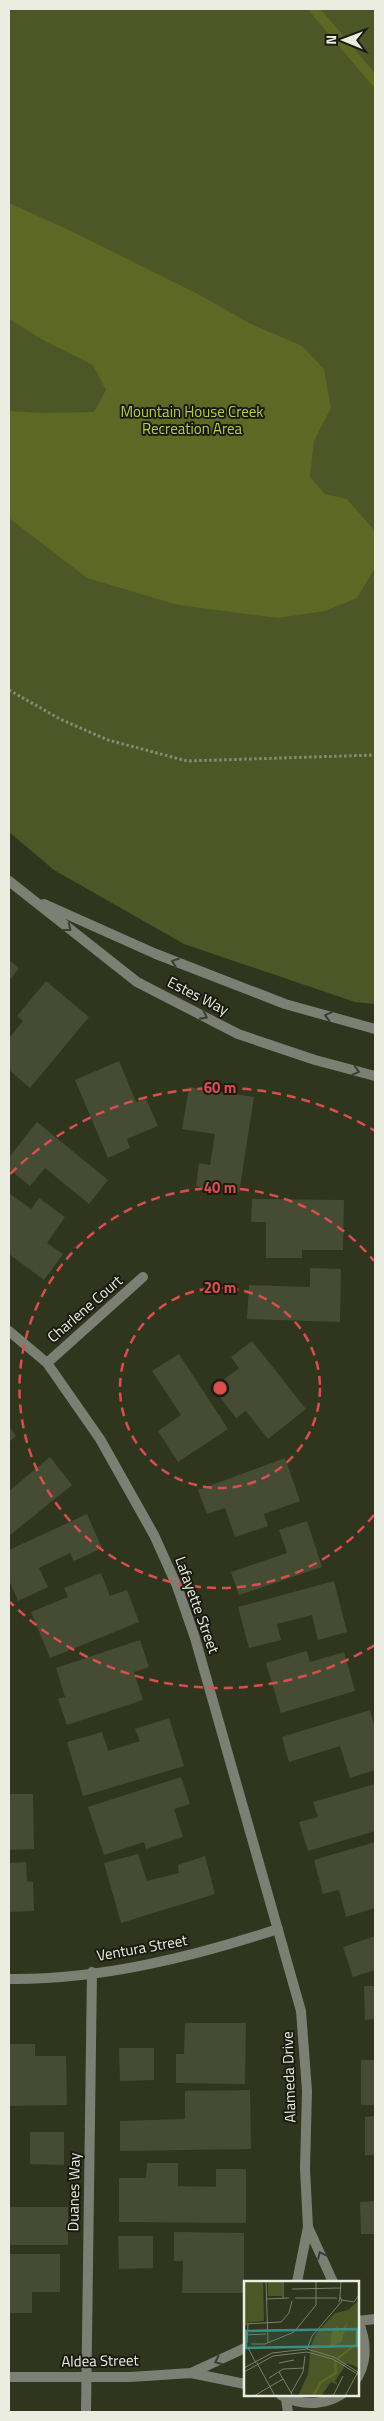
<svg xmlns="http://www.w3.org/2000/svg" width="384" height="2421" viewBox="0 0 384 2421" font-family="'Titillium Web',sans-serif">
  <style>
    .green { fill: #4d5626 }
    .water { fill: #5c6823 }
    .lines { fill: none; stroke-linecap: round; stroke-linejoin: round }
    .stream { stroke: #5c6823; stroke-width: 10 }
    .building { fill: #464c34 }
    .path { stroke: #868a77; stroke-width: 3; stroke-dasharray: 2.5 2.5; stroke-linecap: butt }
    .service { stroke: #7c7f73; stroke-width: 10 }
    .minor { stroke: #7c7f73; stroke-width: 10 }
    .oneway { stroke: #3c3e33 }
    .ring { fill: none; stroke: #da4f4d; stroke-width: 2.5; stroke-dasharray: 9 6 }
    .labels { text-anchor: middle; stroke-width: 4; stroke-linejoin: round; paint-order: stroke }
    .park-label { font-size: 15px; fill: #b6cb52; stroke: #191b11 }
    .street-label { font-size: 15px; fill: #eaeddf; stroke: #191b11 }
    .inset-river { fill: none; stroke: #5c6823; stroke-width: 2.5 }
    .inset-road { fill: none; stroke: #7a7f6b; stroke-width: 1 }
    .view { fill: #3b8e85; fill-opacity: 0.15; stroke: #3b8e85; stroke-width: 2.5 }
    .inset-edge { fill: none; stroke: #eaeddf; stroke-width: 2.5 }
    .centre { fill: #da4f4d; stroke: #191b11; stroke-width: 2.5 }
    .ring-label { font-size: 15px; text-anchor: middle; font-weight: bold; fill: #da4f4d; stroke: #191b11; stroke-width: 4; stroke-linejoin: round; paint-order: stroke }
  </style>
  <rect width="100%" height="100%" fill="#30351e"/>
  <!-- green -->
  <path class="green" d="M9 9H375V1004L355 1002 184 944 54 870 9 832Z"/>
  <!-- water -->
  <path class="water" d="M9 203 71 231 198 294 251 324 302 346 324 369 331 408 314 441 310 477 325 494 347 499 374 530 375 568 357 598 325 611 278 618 178 605 87 578 9 518V411L41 413 94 412 106 390 93 365 43 340 9 319Z"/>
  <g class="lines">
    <!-- stream -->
    <path class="stream" d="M314 9 375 81"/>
  </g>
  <!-- building -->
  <path class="building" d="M9 960 19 968 9 981Z
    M46 981 89 1017 30 1088 9 1070V1038L23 1021 17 1016Z
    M119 1061 136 1102 146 1099 158 1126 127 1139 130 1148 108 1158 75 1080Z
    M189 1087 254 1097 239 1193 196 1186 199 1163 210 1165 215 1134 182 1129Z
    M37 1122 108 1180 89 1204 45 1168 30 1186 9 1169V1157Z
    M9 1193 31 1209 39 1198 65 1217 47 1243 63 1254 44 1280 9 1254Z
    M252 1199 344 1200 343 1250H302V1258H266V1222H251Z
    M310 1268 341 1269 340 1322 247 1319 249 1285 310 1287Z
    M252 1341 306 1409 268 1439 246 1411 236 1418 213 1388 239 1368 231 1357Z
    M179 1354 228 1429 178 1462 158 1431 181 1415 152 1371Z
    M9 1426 16 1436 9 1442Z
    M50 1457 72 1485 9 1536V1491Z
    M285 1458 300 1501 264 1514 268 1526 235 1537 225 1508 207 1514 198 1490Z
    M87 1514 102 1548 74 1561 70 1553 39 1568 48 1587 18 1601 9 1580V1550Z
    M307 1521 322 1567 239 1595 231 1572 287 1553 279 1530Z
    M101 1573 110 1596 127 1590 139 1622 50 1658 31 1612 68 1597 64 1588Z
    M334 1581 347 1632 318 1640 312 1615 277 1624 281 1640 249 1648 238 1607Z
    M140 1640 149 1667 134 1672 143 1700 67 1725 58 1699 65 1697 56 1668Z
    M307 1651 310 1662 344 1652 355 1691 281 1713 266 1663Z
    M370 1710 375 1728V1770L350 1778 340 1746 289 1762 282 1737Z
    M169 1718 184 1766 83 1796 67 1742 102 1732 108 1751 140 1741 135 1729Z
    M181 1777 190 1804 174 1809 183 1837 146 1849 144 1842 104 1855 88 1807Z
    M375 1784V1831L308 1851 299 1822 318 1817 313 1802Z
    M9 1794H33L34 1849 9 1850Z
    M375 1842V1908L346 1917 339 1890 323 1894 314 1860Z
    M138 1854 147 1881 179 1873 178 1865 205 1856 215 1894 121 1923 104 1863Z
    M26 1862 27 1881 33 1882 34 1911 9 1912V1863Z
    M375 1936V1970L353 1977 343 1947Z
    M364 1986H375V2019L365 2020Z
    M185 2023H246L245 2084 176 2083V2054H184Z
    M9 2044H35V2056H66L67 2105 9 2106Z
    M119 2048H154V2080L120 2081Z
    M361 2060H375V2105H361Z
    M250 2090 251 2149 120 2151V2121L185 2119V2091Z
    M375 2116V2155H365V2117Z
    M30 2132H64V2165L30 2164Z
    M147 2163H178V2186L216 2187V2169H246V2223L119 2222V2178H146Z
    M375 2201V2234H361L360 2202Z
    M9 2207H68V2245H9Z
    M174 2232 244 2233V2293H182L183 2261H174Z
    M118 2236H153V2268L119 2269Z
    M9 2254H60V2292H32V2313H9Z"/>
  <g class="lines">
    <!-- path -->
    <path class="path" d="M9 690 60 719 108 740 187 761 375 755"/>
    <!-- service -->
    <path class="service" d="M86 2412 92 1972"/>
    <!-- minor -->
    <path class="minor" d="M9 881 137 982 238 1034 315 1060 375 1076
      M44 904 156 954 285 1004 375 1029
      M9 1331 47 1363 100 1439 154 1535 177 1586 195 1638 301 2011 307 2091 305 2169 308 2227 297 2282
      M47 1363 143 1277
      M9 1979C100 1980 192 1957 278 1929
      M308 2227 333 2282
      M358 2321 375 2319
      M191 2373 245 2348
      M9 2377H130L191 2373 245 2384
      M281 2395C329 2421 384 2380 358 2321
      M286 2399 288 2412"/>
  </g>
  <!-- one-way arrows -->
  <defs><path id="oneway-chevron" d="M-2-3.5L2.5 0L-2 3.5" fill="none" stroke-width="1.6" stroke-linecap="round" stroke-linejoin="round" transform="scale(1.25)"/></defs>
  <g class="oneway">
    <use href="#oneway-chevron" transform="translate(68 928) rotate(38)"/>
    <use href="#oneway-chevron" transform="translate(175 962) rotate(-159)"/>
    <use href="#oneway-chevron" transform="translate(204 1016) rotate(27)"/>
    <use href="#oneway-chevron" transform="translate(328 1016) rotate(-165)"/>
    <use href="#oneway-chevron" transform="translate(356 1071) rotate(15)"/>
    <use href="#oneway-chevron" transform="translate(321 2255) rotate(-115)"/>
    <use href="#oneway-chevron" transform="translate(218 2361) rotate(155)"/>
  </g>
  <!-- distance rings -->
  <g class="ring">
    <circle cx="220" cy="1388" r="100"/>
    <path d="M374 1515A200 200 0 1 1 374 1261"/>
    <path d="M375 1645A300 300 0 0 1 10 1602M10 1174A300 300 0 0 1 375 1131"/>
  </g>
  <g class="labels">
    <!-- park labels -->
    <g class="park-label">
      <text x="192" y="417">Mountain House Creek<tspan x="192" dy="17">Recreation Area</tspan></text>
    </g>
    <!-- street labels -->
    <g class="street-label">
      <text transform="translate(198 996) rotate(27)" y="5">Estes Way</text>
      <text transform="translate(85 1309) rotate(-41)" y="5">Charlene Court</text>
      <text transform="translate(197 1605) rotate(70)" y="5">Lafayette Street</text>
      <text transform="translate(142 1948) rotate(-10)" y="5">Ventura Street</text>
      <text transform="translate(289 2077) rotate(-92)" y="5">Alameda Drive</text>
      <text transform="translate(74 2192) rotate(-89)" y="5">Duanes Way</text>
      <text transform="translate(100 2361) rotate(-1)" y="5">Aldea Street</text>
    </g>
  </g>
  <!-- overview -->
  <g transform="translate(244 2281)">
    <rect width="115" height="115" fill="#30351e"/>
    <path d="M0 0H19L20 40 0 42ZM24 1H38V15H24ZM115 19V87L103 82 91 100 94 104 87 101 77 115H54L64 93 67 65 73 51 91 32 104 29Z" fill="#4d5626"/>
    <path d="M104 40 97 62 86 65 87 52 93 45 96 52Z" fill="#5c6823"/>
    <path class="inset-river" d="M94 77 115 61M69 115 77 101 92 92 91 80"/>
    <path class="inset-road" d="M22 0 24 62M39 0V17M48 8 97 7M96 16 97 0M51 17H93M22 18 45 17M98 19 110 21 115 14M0 43 37 41 45 32 48 20M0 54 22 53M3 62 4 43M7 63H21L50 51 72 24V0M4 67 12 82M63 68 68 55 98 20 96 16 95 21M13 82 31 115M35 82 50 79M0 87 28 72 63 68 90 76 114 91M0 91 29 75 63 71 89 78 115 94M35 91 49 115M25 97 39 88 60 87M47 112 59 91 61 75M10 115 39 98M89 115 99 95M101 115 115 89"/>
    <path class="view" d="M113 48V65L2 67V50Z"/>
    <rect width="115" height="115" class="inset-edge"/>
  </g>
  <circle cx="220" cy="1388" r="8" class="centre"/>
  <g class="ring-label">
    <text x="220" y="1093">60 m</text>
    <text x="220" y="1193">40 m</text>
    <text x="220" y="1293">20 m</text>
  </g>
  <!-- border -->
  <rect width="384" height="2421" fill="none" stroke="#eaeddf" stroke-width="20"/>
  <!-- north arrow -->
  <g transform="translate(344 40) rotate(271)" stroke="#191b11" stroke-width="4" paint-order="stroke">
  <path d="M0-4L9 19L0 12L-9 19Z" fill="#eaeddf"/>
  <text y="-8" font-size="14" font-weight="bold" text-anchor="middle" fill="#eaeddf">N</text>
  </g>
</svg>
